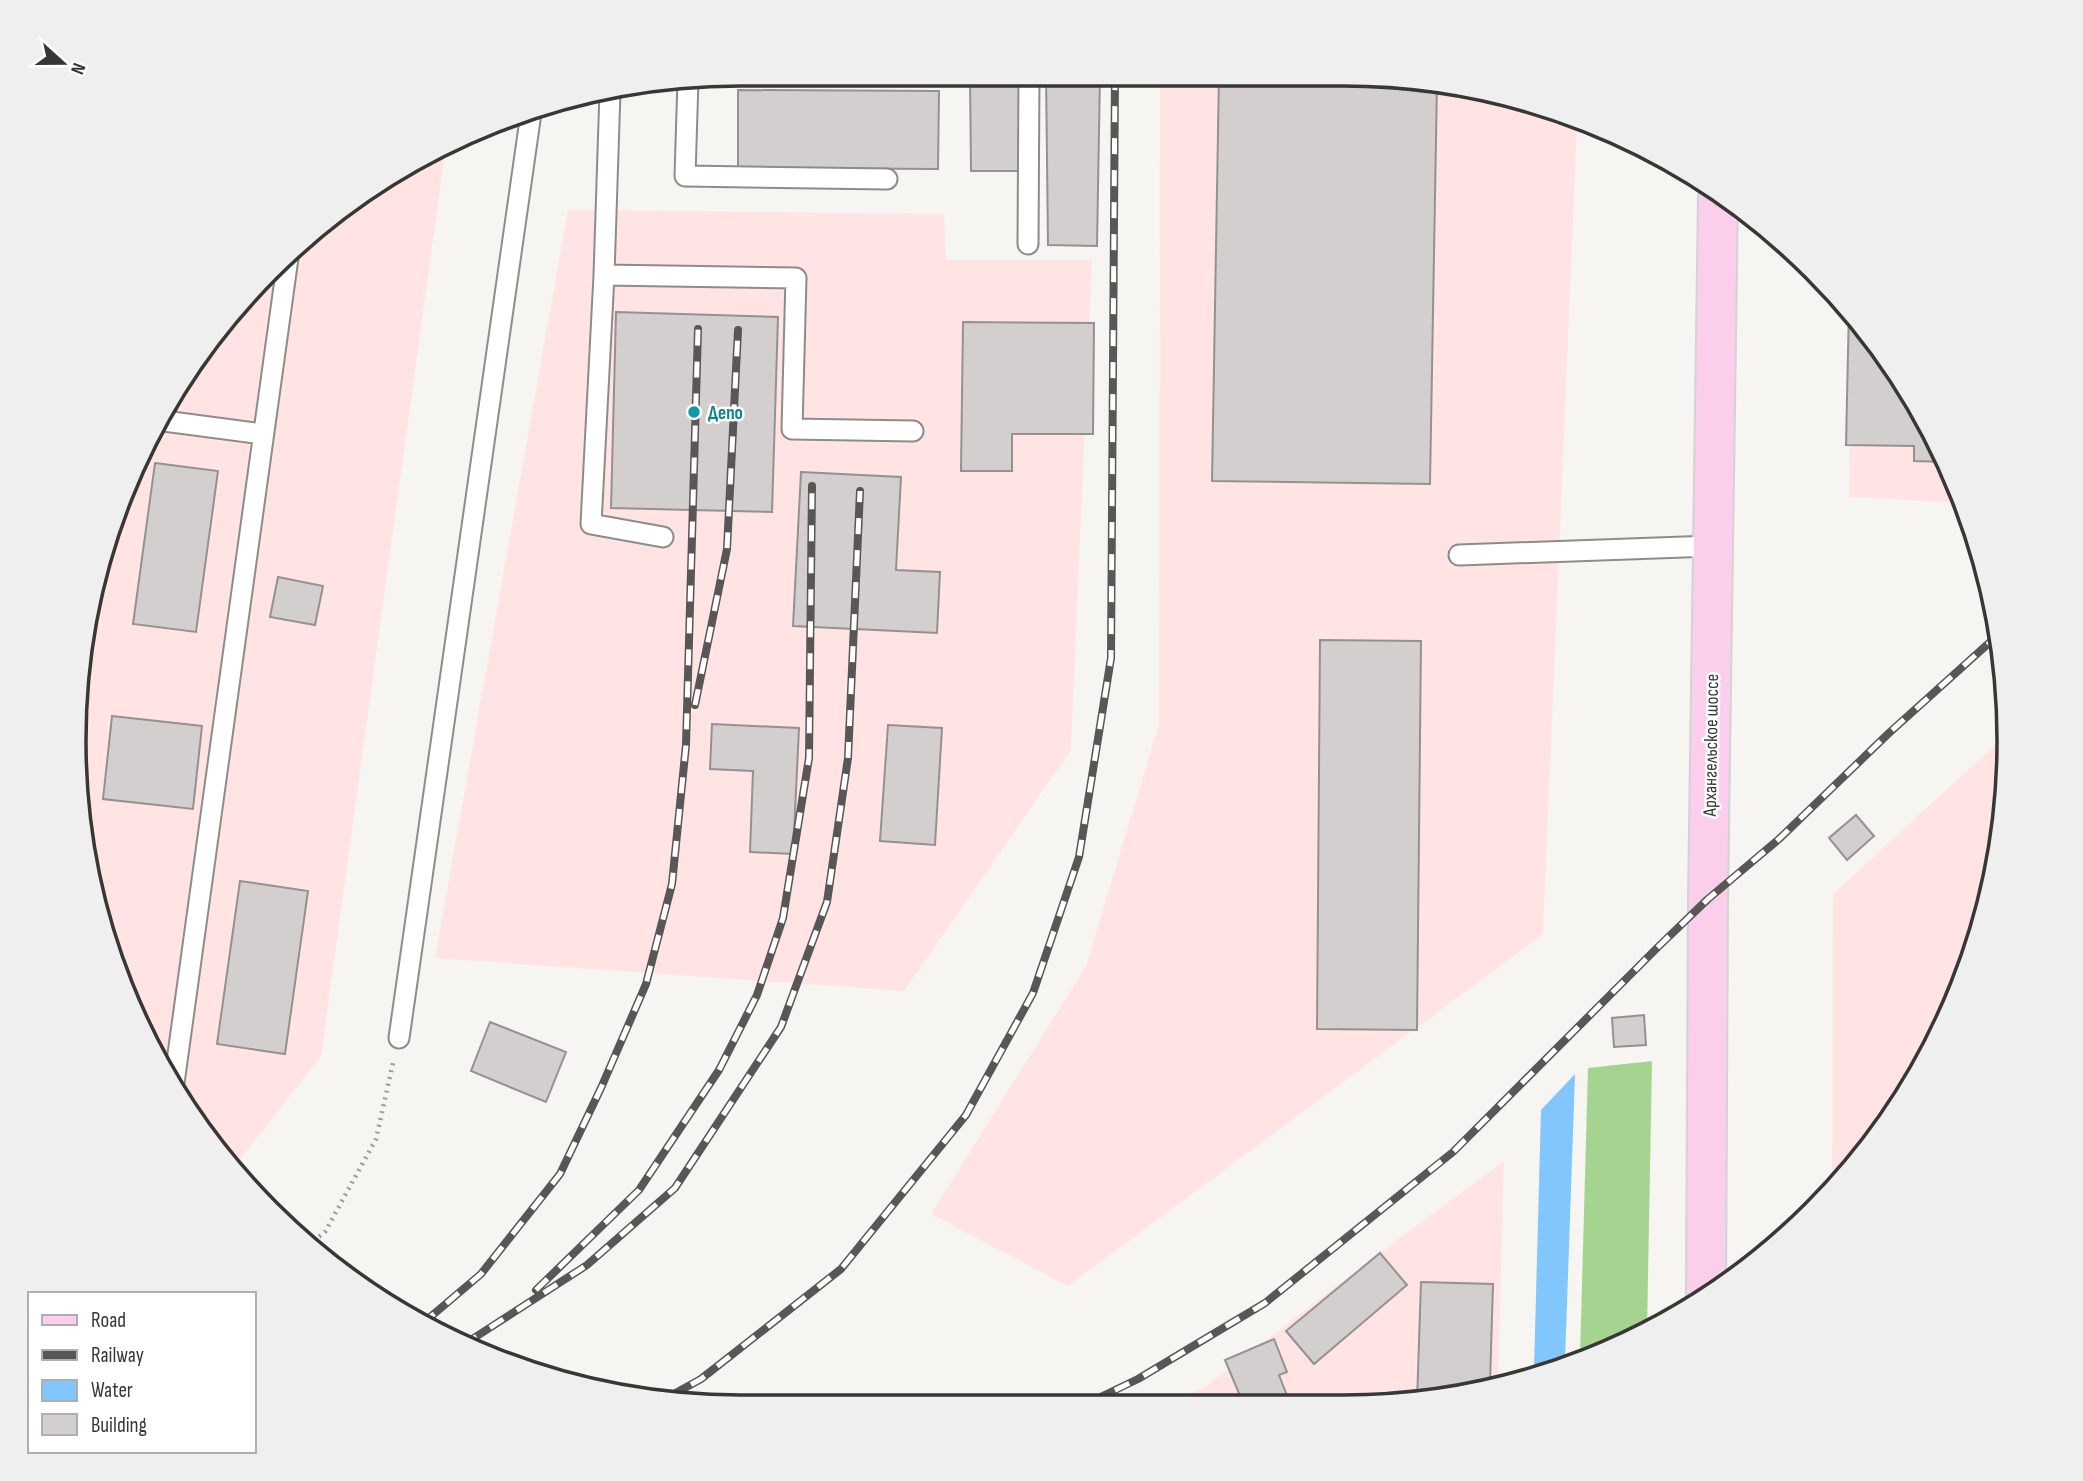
<svg xmlns="http://www.w3.org/2000/svg" width="2083" height="1481" viewBox="0 0 2083 1481" font-family="'Sofia Sans Condensed',sans-serif">
  <style>
    .industrial { fill: #ffe4e3 }
    .forest { fill: #a5d490 }
    .water { fill: #81c6fd }
    .building { fill: #d3cfcf; stroke: #959191; stroke-width: 2 }
    .lines { fill: none; stroke-linecap: round; stroke-linejoin: round }
    .lane-casing { stroke: #8d8c89; stroke-width: 23 }
    .primary-casing { stroke: #d3d3d3; stroke-width: 42 }
    .path { stroke: #9c9b99; stroke-width: 4.5; stroke-dasharray: 2 5; stroke-linecap: butt }
    .lane { stroke: #fff; stroke-width: 19 }
    .primary { stroke: #fbceeb; stroke-width: 38 }
    .rail-casing { stroke: #585756; stroke-width: 8 }
    .rail { stroke: #fff; stroke-width: 5; stroke-dasharray: 16; stroke-linecap: butt }
    .culture-dot { fill: #0f9aa8; stroke: #fff; stroke-width: 2.5 }
    .labels { text-anchor: middle; stroke-width: 5; stroke-linejoin: round; paint-order: stroke }
    .culture-label { font-size: 19px; font-weight: bold; fill: #0d838f; stroke: #fff; text-anchor: start }
    .street-label { font-size: 19px; fill: #383736; stroke: #fff }
    .rim { fill: none; stroke: #383736; stroke-width: 3.5 }
  </style>
  <rect width="100%" height="100%" fill="#f6f5f2"/>
  <!-- industrial -->
  <path class="industrial" d="M1160 74H1343L1473 86 1577 126 1543 934 1068 1286 931 1214 1086 966 1159 724Z
    M445 152 321 1056 232 1170 142 1035 79 828V653L124 485 239 301 370 186Z
    M568 210 944 214 946 260H1092L1071 750 904 991 435 958Z
    M1851 310 1920 407 1963 503 1849 497Z
    M2006 735 2008 784 1987 913 1941 1035 1872 1146 1832 1189 1833 894Z
    M1504 1161 1498 1381 1430 1402 1167 1403 1205 1387 1374 1257Z"/>
  <!-- forest -->
  <path class="forest" d="M1652 1061 1647 1332 1637 1339 1580 1356 1588 1068Z"/>
  <!-- water -->
  <path class="water" d="M1575 1074 1565 1361 1534 1370 1541 1110Z"/>
  <!-- building -->
  <path class="building" d="M970 74H1019L1021 171H971Z
    M1046 74H1100L1097 246 1048 245Z
    M1219 74H1343L1437 83 1430 484 1212 481Z
    M738 90 939 91 938 169 738 168Z
    M1849 307 1920 407 1945 462 1914 461V446L1846 445Z
    M616 312 778 317 772 512 611 508Z
    M963 322 1094 323 1093 434H1012V471H961Z
    M155 463 218 471 196 632 133 624Z
    M801 472 901 477 896 570 940 572 937 633 793 626Z
    M278 577 323 586 315 625 270 617Z
    M1320 640 1421 641 1417 1030 1317 1029Z
    M112 716 202 726 193 809 103 799Z
    M712 724 799 728 793 854 750 852 753 771 710 769Z
    M888 725 942 728 935 845 880 841Z
    M1856 815 1874 836 1847 860 1829 838Z
    M240 881 308 891 285 1054 217 1044Z
    M1644 1015 1646 1045 1614 1047 1612 1018Z
    M490 1022 566 1052 546 1102 471 1071Z
    M1380 1253 1407 1285 1314 1364 1286 1331Z
    M1421 1282 1493 1284 1490 1384 1430 1402H1417Z
    M1274 1339 1287 1372 1279 1375 1290 1403H1243L1225 1360Z"/>
  <g class="lines">
    <!-- lane casing -->
    <g class="lane-casing">
      <path id="lane" d="M688 80 685 176 887 179
        M610 91 604 275 591 524 663 537
        M1028 244 1029 74
        M604 275 796 278 792 429 913 431
        M164 421 263 434
        M1459 555 1712 546
        M399 1038 531 113
        M174 1083 288 258"/>
    </g>
    <!-- primary casing -->
    <g class="primary-casing">
      <path id="primary" d="M1706 1293 1708 899 1718 197"/>
    </g>
    <!-- path -->
    <path class="path" d="M308 1245 325 1232 376 1139 393 1063"/>
    <!-- lane -->
    <use href="#lane" class="lane"/>
    <!-- primary -->
    <use href="#primary" class="primary"/>
    <!-- rail casing -->
    <g class="rail-casing">
      <path id="rail" d="M695 705 727 549 738 330
        M536 1290 639 1190 719 1070 757 995 783 918 809 758 812 486
        M422 1324 481 1274 560 1174 601 1088 646 984 672 884 686 745 698 329
        M463 1345 587 1265 675 1188 781 1027 827 902 848 758 860 491
        M663 1400 701 1379 841 1269 966 1115 1033 993 1079 857 1111 658 1115 74
        M1086 1404 1138 1379 1265 1303 1453 1152 1659 946 1708 899 1779 839 1889 733 1999 634"/>
    </g>
    <!-- rail -->
    <use href="#rail" class="rail"/>
  </g>
  <!-- markers -->
  <circle class="culture-dot" cx="694" cy="412" r="7"/>
  <g class="labels">
    <!-- culture labels -->
    <g class="culture-label">
      <text x="708" y="419">Депо</text>
    </g>
    <!-- street labels -->
    <g class="street-label">
      <text transform="translate(1710 745) rotate(-89)" y="7">Архангельское шоссе</text>
    </g>
  </g>
  <!-- crop -->
  <path d="M0 0H2083V1481H0ZM740 86H1343A654 654 0 0 1 1997 740V741A654 654 0 0 1 1343 1395H740A654 654 0 0 1 86 741V740A654 654 0 0 1 740 86Z" fill="#efefef" fill-rule="evenodd"/>
  <path class="rim" d="M740 86H1343A654 654 0 0 1 1997 740V741A654 654 0 0 1 1343 1395H740A654 654 0 0 1 86 741V740A654 654 0 0 1 740 86Z"/>
  <!-- legend -->
  <rect x="28" y="1292" width="228" height="161" fill="#ffffff" stroke="#afafaf" stroke-width="2"/>
  <rect x="42" y="1315" width="35" height="10" fill="#fbceeb" stroke="#afafaf" stroke-width="2"/>
  <text x="91" y="1327" font-size="21" fill="#383736">Road</text>
  <rect x="42" y="1350" width="35" height="10" fill="#585756" stroke="#afafaf" stroke-width="2"/>
  <text x="91" y="1362" font-size="21" fill="#383736">Railway</text>
  <rect x="42" y="1380" width="35" height="21" fill="#81c6fd" stroke="#afafaf" stroke-width="2"/>
  <text x="91" y="1397" font-size="21" fill="#383736">Water</text>
  <rect x="42" y="1414" width="35" height="21" fill="#d3cfcf" stroke="#afafaf" stroke-width="2"/>
  <text x="91" y="1432" font-size="21" fill="#383736">Building</text>
  <!-- north arrow -->
  <g transform="translate(63 63) rotate(111)" stroke="#ffffff" stroke-width="5" paint-order="stroke">
  <path d="M0-5L12 26L0 18L-12 26Z" fill="#383736"/>
  <text y="-10" font-size="19" font-weight="bold" text-anchor="middle" fill="#383736">N</text>
  </g>
</svg>
